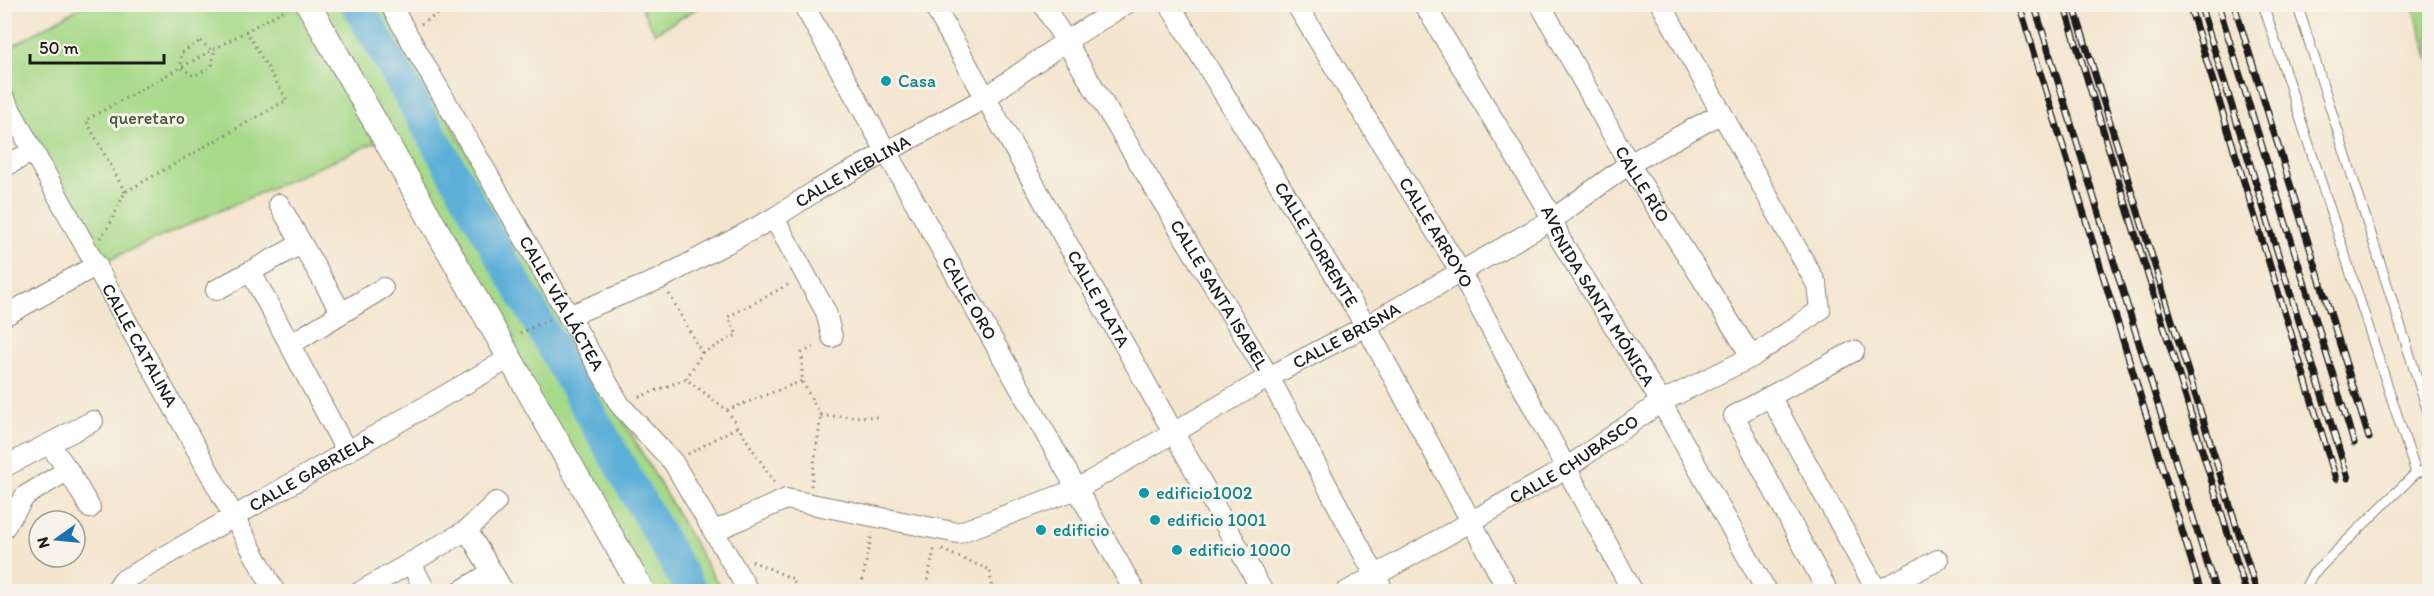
<svg xmlns="http://www.w3.org/2000/svg" width="2434" height="596" viewBox="0 0 2434 596" font-family="Itim,sans-serif">
  <style>
    .green { fill: #a6d988; stroke: #617a52; stroke-width: 1.5 }
    .lines { fill: none; stroke-linecap: round; stroke-linejoin: round }
    .river { stroke: #5dafd8; stroke-width: 32 }
    .service-casing { stroke: #888075; stroke-width: 11 }
    .minor-casing { stroke: #888075; stroke-width: 22 }
    .tertiary-casing { stroke: #888075; stroke-width: 26 }
    .path { stroke: #888075; stroke-width: 3; stroke-dasharray: 1.5 4.5; stroke-linecap: butt }
    .service { stroke: #fff; stroke-width: 9 }
    .minor { stroke: #fff; stroke-width: 20 }
    .tertiary { stroke: #fff; stroke-width: 24 }
    .rail-casing { stroke: #1c1c1c; stroke-width: 7 }
    .rail { stroke: #f7f3e8; stroke-width: 4.5; stroke-dasharray: 14; stroke-linecap: butt }
    .culture-dot { fill: #0f9aa8; stroke: #f7f3e8; stroke-width: 2 }
    .labels { text-anchor: middle; stroke-width: 6; stroke-linejoin: round; paint-order: stroke }
    .culture-label { font-size: 18px; fill: #0d838f; stroke: #f7f3e8; text-anchor: start }
    .park-label { font-size: 18px; fill: #45553c; stroke: #f7f3e8 }
    .street-label { font-size: 18px; fill: #1c1c1c; stroke: #f7f3e8 }
  </style>
  <rect width="100%" height="100%" fill="#f7f3e8"/>
  <filter id="ink" filterUnits="userSpaceOnUse"><feTurbulence type="fractalNoise" baseFrequency=".0167" numOctaves="2"/><feDisplacementMap in="SourceGraphic" scale="12" xChannelSelector="R" yChannelSelector="G"/><feConvolveMatrix kernelMatrix="1 2 1 2 8 2 1 2 1" color-interpolation-filters="sRGB"/></filter>
  <filter id="wash" filterUnits="userSpaceOnUse"><feTurbulence type="fractalNoise" baseFrequency=".008" numOctaves="4" result="noise"/><feDisplacementMap in="SourceGraphic" scale="24" xChannelSelector="R" yChannelSelector="G"/><feGaussianBlur stdDeviation="1.35" result="paint"/><feColorMatrix in="noise" values="0 0 0 0 0 0 0 0 0 0 0 0 0 0 0 0 0 1.4 0 .05"/><feComposite in="paint" operator="in"/></filter>
  <g filter="url(#wash)">
    <rect width="100%" height="100%" fill="#f4e5ce"/>
    <!-- green -->
    <path class="green" d="M84 5H382L722 591H647L385 138 97 265 5 97 4 51Z
      M650 5V4L703 5 655 33 642 9Z
      M2413 5H2429V60Z"/>
    <g class="lines">
      <!-- river -->
      <path class="river" d="M357 4 692 592"/>
    </g>
  </g>
  <g filter="url(#ink)">
    <g class="lines">
      <!-- service casing -->
      <g class="service-casing">
        <path id="service" d="M2263 4 2416 473
          M2297 4 2430 418
          M2303 592 2313 574 2416 473 2430 469"/>
      </g>
      <!-- minor casing -->
      <g class="minor-casing">
        <g id="minor">
          <path id="s1" d="M390 4 620 405 673 462 749 592"/>
          <path id="s2" d="M803 4 1135 592"/>
          <path id="s3" d="M933 4 1263 592"/>
          <path id="s4" d="M1043 4 1269 377 1384 592"/>
          <path id="s5" d="M1169 4 1366 326 1509 592"/>
          <path id="s6" d="M1296 4 1460 271 1633 592"/>
          <path id="s7" d="M1424 4 1553 219 1560 239 1661 402 1767 592"/>
          <path id="s8" d="M1540 4 1629 164 1752 357"/>
          <path id="s9" d="M4 98 275 592"/>
          <path d="M4 167 33 151"/>
          <path d="M279 204 341 312"/>
          <path d="M774 218 826 312 832 337"/>
          <path d="M251 272 347 452"/>
          <path d="M216 290 301 244"/>
          <path d="M4 316 97 265"/>
          <path id="s10" d="M568 316 660 279 774 218 817 190 985 98 1063 43 1126 4"/>
          <path d="M291 344 383 288"/>
          <path d="M1771 398 1877 591"/>
          <path d="M49 444 68 470 90 508"/>
          <path d="M4 467 93 421"/>
          <path d="M4 528 25 496 68 470"/>
          <path d="M467 530 504 592"/>
          <path id="s11" d="M715 531 786 499 958 533 1077 489 1269 377 1366 326 1553 219 1629 164 1722 113"/>
          <path d="M411 563 426 592"/>
          <path id="s12" d="M115 592 122 581 510 358"/>
          <path d="M360 592 467 530 496 502"/>
          <path d="M459 592 492 572"/>
          <path id="s13" d="M1346 592 1568 467 1661 402 1752 357 1820 310 1817 285 1661 4"/>
          <path d="M1824 592 1827 590 1734 416 1854 351"/>
          <path d="M1876 592 1938 560"/>
        </g>
      </g>
      <!-- tertiary casing -->
      <g class="tertiary-casing">
        <path id="tertiary" d="M308 4 643 592"/>
      </g>
      <!-- path -->
      <path class="path" d="M421 24 455 4
        M200 41 214 52 212 66 194 76 181 68V53Z
        M125 192 86 120 288 8
        M100 238 110 224 125 192 287 100 246 31
        M669 294 702 353 686 379 727 410 776 485
        M520 333 549 320
        M702 353 737 335 728 317 791 283
        M639 397 686 379
        M727 410 802 381
        M821 416 877 417
        M688 454 737 427
        M811 486 821 416 802 381V353L817 345
        M942 550 990 570 992 592
        M752 561 793 579 798 592
        M860 592 872 533
        M925 592 935 546"/>
      <!-- service -->
      <use href="#service" class="service"/>
      <!-- minor -->
      <use href="#minor" class="minor"/>
      <!-- tertiary -->
      <use href="#tertiary" class="tertiary"/>
      <!-- rail casing -->
      <g class="rail-casing">
        <path id="rail" d="M2019 4 2201 592
          M2034 4 2216 592
          M2064 4 2246 592
          M2073 4 2257 592
          M2189 4 2336 479
          M2200 4 2348 478
          M2218 4 2354 443
          M2234 4 2369 438"/>
      </g>
      <!-- rail -->
      <use href="#rail" class="rail"/>
    </g>
  </g>
  <!-- markers -->
  <g class="culture-dot">
    <circle cx="886" cy="81" r="6"/>
    <circle cx="1144" cy="493" r="6"/>
    <circle cx="1155" cy="520" r="6"/>
    <circle cx="1041" cy="530" r="6"/>
    <circle cx="1177" cy="550" r="6"/>
  </g>
  <g class="labels">
    <!-- culture labels -->
    <g class="culture-label">
      <text x="898" y="87">Casa</text>
      <text x="1156" y="499">edificio1002</text>
      <text x="1167" y="526">edificio 1001</text>
      <text x="1053" y="536">edificio</text>
      <text x="1189" y="556">edificio 1000</text>
    </g>
    <!-- park labels -->
    <g class="park-label">
      <text x="147" y="124">queretaro</text>
    </g>
    <!-- street labels -->
    <g class="street-label">
      <text dy="6" stroke="none"><textPath href="#s10" startOffset="320">CALLE NEBLINA</textPath></text>
      <text dy="6" stroke="none"><textPath href="#s8" startOffset="207">CALLE RÍO</textPath></text>
      <text dy="6" stroke="none"><textPath href="#s6" startOffset="268">CALLE ARROYO</textPath></text>
      <text dy="6" stroke="none"><textPath href="#s5" startOffset="282">CALLE TORRENTE</textPath></text>
      <text dy="6" stroke="none"><textPath href="#s4" startOffset="340">CALLE SANTA ISABEL</textPath></text>
      <text dy="6" stroke="none"><textPath href="#s7" startOffset="340">AVENIDA SANTA MÓNICA</textPath></text>
      <text dy="6" stroke="none"><textPath href="#s2" startOffset="338">CALLE ORO</textPath></text>
      <text dy="6" stroke="none"><textPath href="#s3" startOffset="338">CALLE PLATA</textPath></text>
      <text dy="6" stroke="none"><textPath href="#s1" startOffset="345">CALLE VÍA LÁCTEA</textPath></text>
      <text dy="6" stroke="none"><textPath href="#s11" startOffset="690">CALLE BRISNA</textPath></text>
      <text dy="6" stroke="none"><textPath href="#s9" startOffset="282">CALLE CATALINA</textPath></text>
      <text dy="6" stroke="none"><textPath href="#s13" startOffset="264">CALLE CHUBASCO</textPath></text>
      <text dy="6" stroke="none"><textPath href="#s12" startOffset="231">CALLE GABRIELA</textPath></text>
    </g>
  </g>
  <!-- margin -->
  <rect width="2434" height="596" fill="none" stroke="#f7f3e8" stroke-width="24"/>
  <!-- north arrow -->
  <g transform="translate(57 539) rotate(255)"><circle r="28" fill="#f7f3e8" stroke="#9f9d96" stroke-width="1.5"/>
  <path d="M0-4.5L10 22L0 15L-10 22Z" fill="#1f6fb2"/>
  <text y="-9" font-size="16" font-weight="bold" text-anchor="middle" fill="#1c1c1c">N</text>
  </g>
  <!-- scale -->
  <path d="M30 54v9h134v-9" fill="none" stroke="#1c1c1c" stroke-width="3"/>
  <text x="39" y="54" font-size="18" fill="#1c1c1c" stroke="#f7f3e8" stroke-width="4.5" paint-order="stroke">50 m</text>
</svg>
